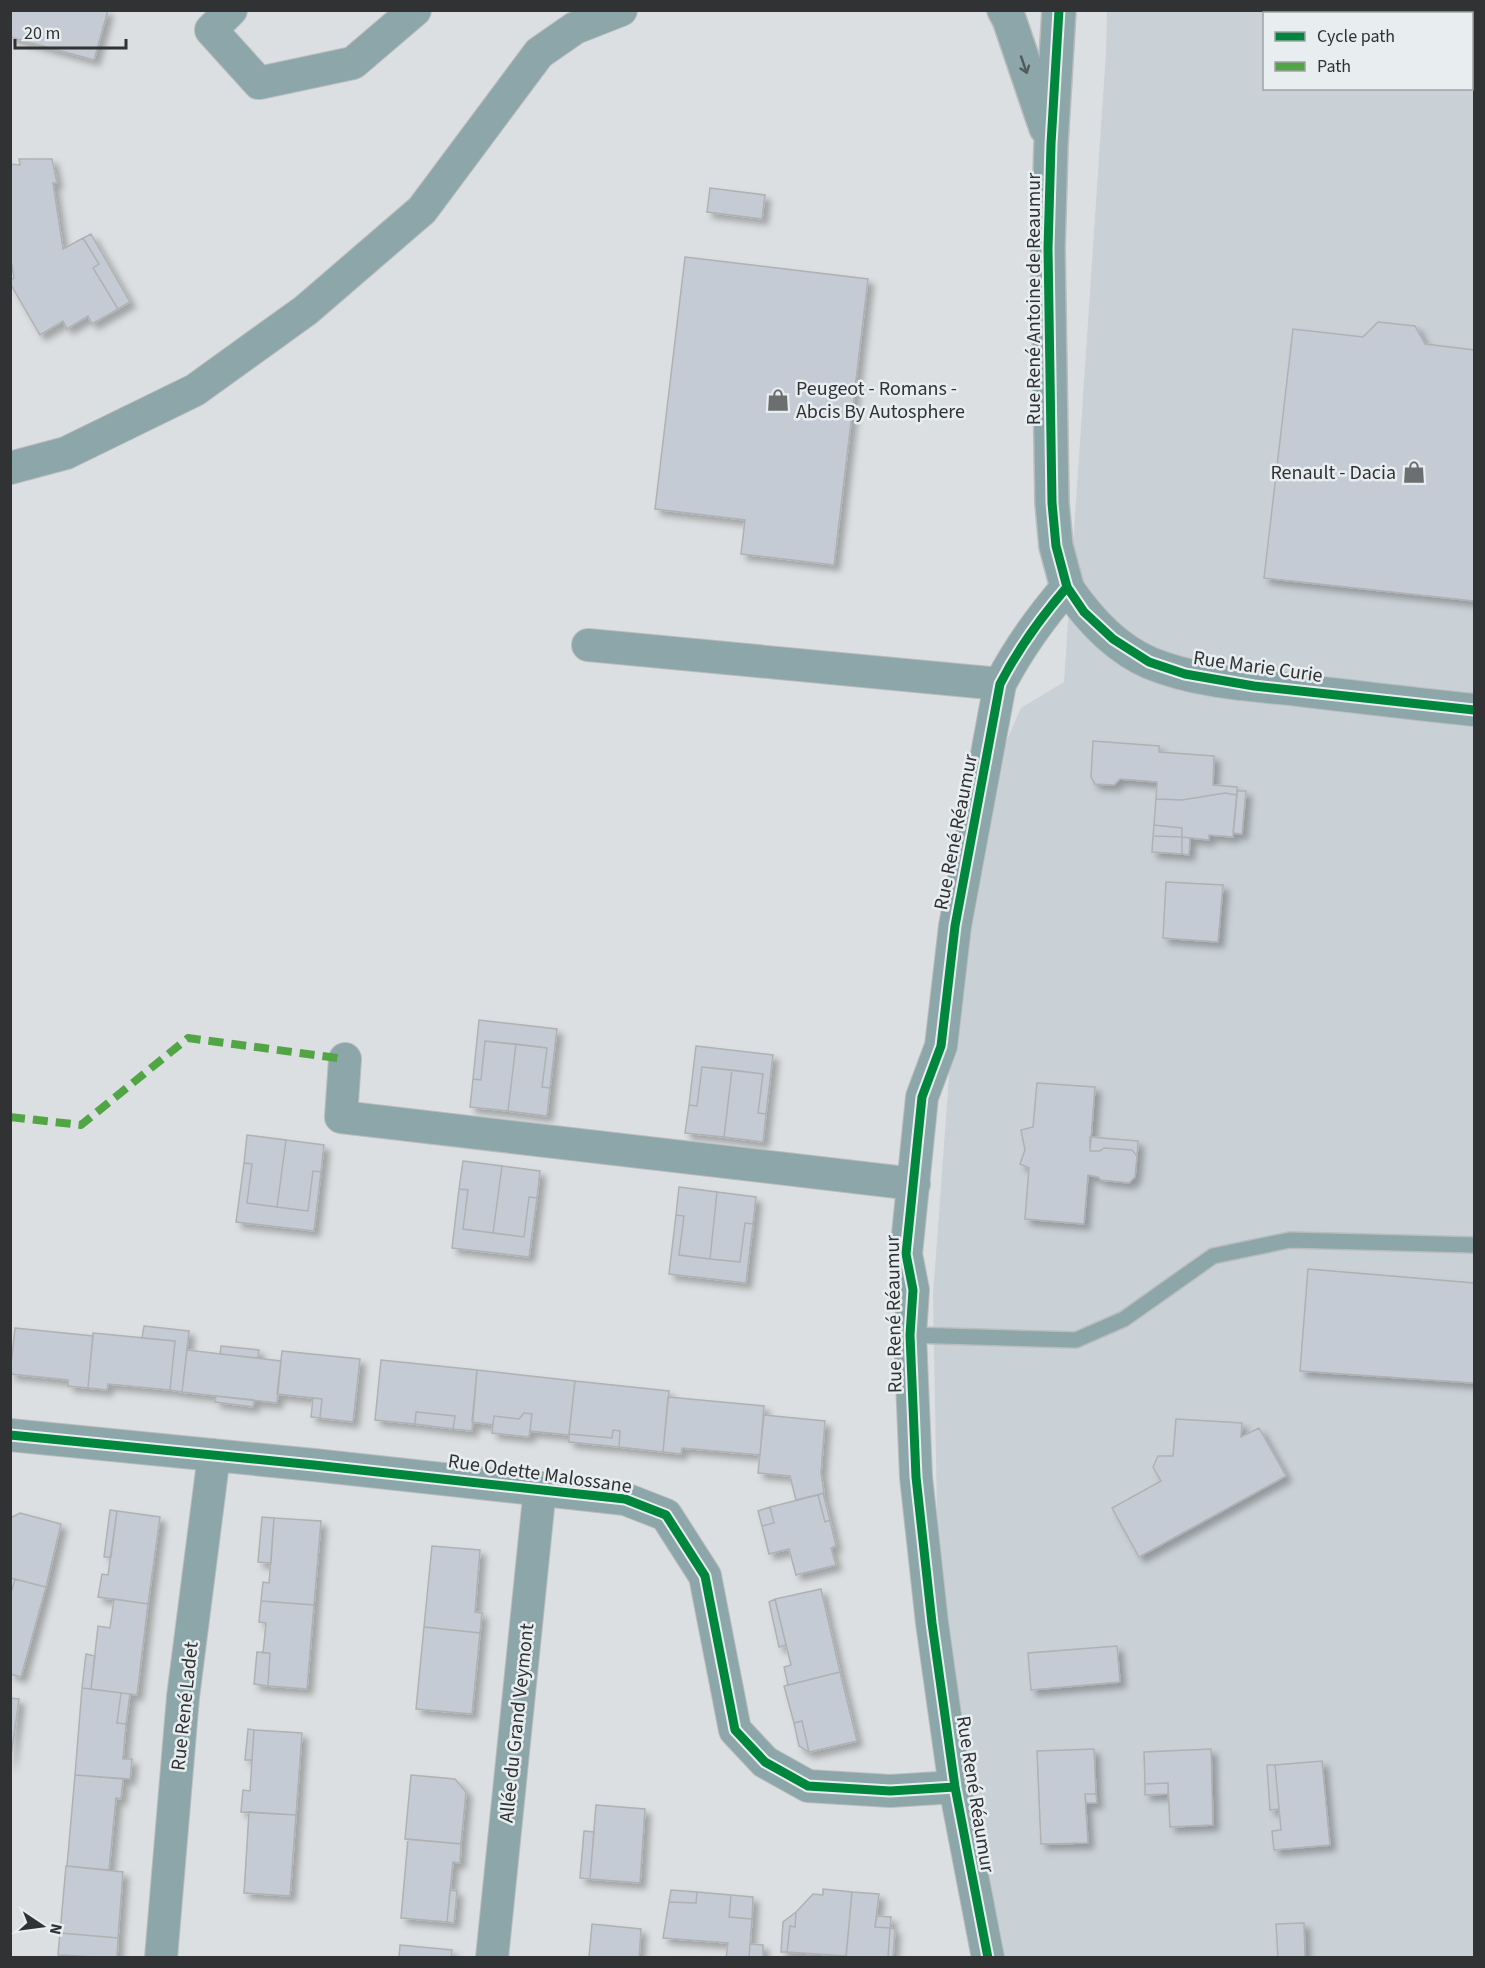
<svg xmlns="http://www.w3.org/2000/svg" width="1485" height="1968" viewBox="0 0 1485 1968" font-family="'Source Sans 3',sans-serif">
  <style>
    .built { fill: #c9d1d6; fill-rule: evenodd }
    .building { fill: #c5cbd5; stroke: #afb1b2; stroke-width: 1.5; filter: url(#shadow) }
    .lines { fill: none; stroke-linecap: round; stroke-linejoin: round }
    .service-casing { stroke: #babcbd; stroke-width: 18 }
    .minor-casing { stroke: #babcbd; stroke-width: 34 }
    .tertiary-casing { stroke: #babcbd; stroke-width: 36 }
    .primary-casing { stroke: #babcbd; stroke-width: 36 }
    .service { stroke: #8da6a9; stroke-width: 15 }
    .minor { stroke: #8da6a9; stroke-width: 32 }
    .tertiary { stroke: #8da6a9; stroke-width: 33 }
    .primary { stroke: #91a8aa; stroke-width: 33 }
    .quiet { stroke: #52a544; stroke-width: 8; stroke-dasharray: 15 8; stroke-linecap: butt }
    .cycleway-casing { stroke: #e8edf0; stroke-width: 13 }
    .cycleway { stroke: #00873e; stroke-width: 9 }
    .oneway { stroke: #515b5c }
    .labels { text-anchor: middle; stroke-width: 5; stroke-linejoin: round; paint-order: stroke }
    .street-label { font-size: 20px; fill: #303233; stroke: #e8edf0 }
    .poi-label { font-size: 20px; fill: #303233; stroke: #e8edf0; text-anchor: start }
  </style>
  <defs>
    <filter id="shadow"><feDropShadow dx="5.5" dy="5.5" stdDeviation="3" flood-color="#0004"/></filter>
  </defs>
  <rect width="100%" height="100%" fill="#dcdfe1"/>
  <!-- built -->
  <path class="built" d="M1107 11H1474V1957H999L939 1621 933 1295 952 1036 994 769 1021 708 1064 682 1106 52ZM1264 14H1472V88H1264Z"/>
  <!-- building -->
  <path class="building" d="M10 10H108L94 60 10 37Z
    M19 159H52L57 183H53L63 249 83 238 99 264 93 268 118 309 92 324 88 316 67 329 63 321 40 335 10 283V280L14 278 10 255V164L20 165Z
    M710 188 765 195 762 219 707 212Z
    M91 234 130 302 118 309 93 268 99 264 83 238Z
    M685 257 868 279 834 565 741 554 745 520 655 509Z
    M1378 322 1415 326 1425 344 1474 350V601L1264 578 1293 329 1363 337Z
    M1093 741 1159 746V752L1214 756 1213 785 1237 787V795L1225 793 1182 800 1156 799 1157 782 1120 779 1114 785 1095 784 1091 777Z
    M1237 791H1246L1242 834 1233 833Z
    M1225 793 1237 795 1233 837 1209 835V840L1182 837V828L1154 825 1156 799 1182 800Z
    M1154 825 1182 828V837L1153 836Z
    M1153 836 1182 837V854L1152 852Z
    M1182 837 1190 838 1189 855 1182 854Z
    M1166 882 1223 885 1218 942 1163 938Z
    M479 1020 557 1029 550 1088 542 1087 547 1048 485 1041 481 1080 473 1079Z
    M485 1041 516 1044 508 1111 470 1107 473 1079 481 1080Z
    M516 1044 547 1048 542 1087 550 1088 547 1116 508 1111Z
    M696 1046 773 1055 766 1114 758 1113 763 1074 702 1067 697 1106 689 1105Z
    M702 1067 732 1070 724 1137 685 1133 689 1105 697 1106Z
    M732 1070 763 1074 758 1113 766 1114 763 1142 724 1137Z
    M1037 1083 1095 1087 1090 1151H1100L1104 1148 1132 1150 1137 1156 1135 1177 1129 1183 1101 1180 1098 1177 1088 1175 1084 1224 1025 1219 1029 1168 1020 1164 1025 1150 1021 1130 1033 1127Z
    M247 1135 286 1140 277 1207 247 1203 252 1164 244 1163Z
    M1090 1137 1138 1141 1137 1156 1132 1150 1104 1148 1100 1151H1090Z
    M286 1140 324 1145 321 1172 313 1171 308 1211 277 1207Z
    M463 1161 502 1166 493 1233 463 1229 468 1190 459 1189Z
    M244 1163 252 1164 247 1203 308 1211 313 1171 321 1172 314 1231 236 1222Z
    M502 1166 540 1171 537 1198 529 1197 524 1237 493 1233Z
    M679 1187 717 1192 710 1259 679 1255 684 1216 676 1215Z
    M459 1189 468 1190 463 1229 524 1237 529 1197 537 1198 529 1257 452 1248Z
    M717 1192 756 1197 753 1224 745 1223 740 1262 710 1259Z
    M676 1215 684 1216 679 1255 710 1259 740 1262 745 1223 753 1224 746 1283 669 1274Z
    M1308 1269 1474 1283V1383L1300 1371Z
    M144 1326 189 1331 182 1392 170 1390 175 1341 142 1338Z
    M15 1328 93 1336 88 1388 68 1386V1380L10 1374Z
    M93 1333 175 1341 170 1390 108 1384 107 1390 88 1388Z
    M221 1346 259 1350 258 1358 220 1354Z
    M187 1350 281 1361 277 1403 182 1392Z
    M282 1351 360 1359 353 1422 320 1418 322 1399 277 1394Z
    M381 1360 477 1370 472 1431 453 1429 455 1416 416 1412 415 1424 375 1420Z
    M477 1370 575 1381 569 1435 530 1431 532 1414 524 1413 519 1419 494 1416 493 1425 472 1422Z
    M575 1381 669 1391 663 1452 619 1447 620 1431 613 1430 612 1438 569 1434Z
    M216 1396 254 1400 253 1407 215 1402Z
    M668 1397 764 1406 760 1455 682 1448 681 1454 663 1452Z
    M313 1398 322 1399 320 1418 311 1417Z
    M416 1412 455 1416 453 1429 415 1424Z
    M524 1413 532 1414 529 1437 492 1433 494 1416 519 1419Z
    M764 1415 825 1421 821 1473 824 1493 796 1500 790 1476 758 1473Z
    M1176 1419 1242 1423 1241 1437 1259 1428 1286 1476 1139 1557 1112 1508 1161 1481 1153 1467 1158 1456H1173Z
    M613 1430 620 1431 619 1447 569 1442V1434L612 1438Z
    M823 1493 830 1520 825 1522 818 1495Z
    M818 1495 825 1522 830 1520 836 1546 831 1548 836 1565 796 1575 789 1549 769 1554 762 1526 774 1523 770 1507Z
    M770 1507 774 1523 762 1526 758 1511Z
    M110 1510 117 1511 111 1557H104Z
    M117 1511 160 1517 148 1604 98 1597 102 1574 108 1575Z
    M20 1513 61 1524 46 1587 10 1578V1518Z
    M262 1517 274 1518 271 1563 258 1562Z
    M274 1518 321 1521 314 1605 261 1601 263 1582 269 1583Z
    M432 1546 480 1550 475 1612 482 1613 480 1633 424 1627Z
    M15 1579 46 1587 21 1677 10 1674V1596Z
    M821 1589 840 1672 788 1685 784 1667 791 1665 775 1599Z
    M114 1599 148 1604 137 1695 91 1689 98 1626 110 1628Z
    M775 1599 786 1645 779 1647 769 1602Z
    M261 1601 314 1605 307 1689 268 1686 270 1653H263L266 1623 259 1622Z
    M424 1627 480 1633 472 1714 416 1709Z
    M1117 1646 1120 1682 1031 1690 1028 1653Z
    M257 1652 270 1653 268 1686 254 1684Z
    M86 1654 95 1656 91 1689 82 1688Z
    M840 1672 857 1741 809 1752 802 1721 794 1723 784 1686Z
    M82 1688 121 1693 117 1723 126 1724 123 1759H132L130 1779 75 1775Z
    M121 1693 130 1694 126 1724 117 1723Z
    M10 1698 19 1699 10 1764Z
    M802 1721 809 1752 799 1746 794 1723Z
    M248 1729 254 1730 252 1760H245Z
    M254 1730 302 1733 296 1815 241 1812 243 1790 250 1791Z
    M1094 1749 1096 1794H1085L1088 1843 1041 1844 1037 1751Z
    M1211 1749 1213 1825 1170 1827 1168 1783 1145 1784 1144 1752Z
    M1322 1761 1330 1845 1274 1850 1272 1831 1281 1830 1275 1765Z
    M1267 1765H1275L1279 1809 1270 1810Z
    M75 1775 123 1779 121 1799 116 1798 109 1870 67 1866Z
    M411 1775 455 1779 466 1792 461 1844 405 1839Z
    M1168 1783V1794L1145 1795V1784Z
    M1085 1794H1096L1097 1803H1086Z
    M596 1805 645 1809 640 1883 590 1879Z
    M249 1812 296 1815 290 1896 244 1893Z
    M584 1831 594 1832 590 1879 580 1878Z
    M408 1839 461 1844 460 1863 453 1862 447 1922 401 1918Z
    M66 1866 123 1872 118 1938 60 1933Z
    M823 1889 852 1892 846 1956 787 1952 790 1926 795 1927 796 1912 813 1894 823 1895Z
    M450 1890 457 1891 454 1923 447 1922Z
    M671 1890 697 1892 696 1903 669 1902Z
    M697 1892 731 1895 729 1917 752 1919 749 1958H726L728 1943 663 1938 669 1902 696 1903Z
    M852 1892 879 1894 875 1927 890 1928 888 1958H846Z
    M731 1895 753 1897 752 1919 729 1917Z
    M796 1912 795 1927 790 1926 787 1952H781L783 1922Z
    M877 1916 891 1917 890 1928 875 1927Z
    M1304 1923 1305 1958H1278L1276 1924Z
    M592 1924 641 1929 639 1958H589Z
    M890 1928 895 1929 893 1958H888Z
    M60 1933 118 1938 117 1958 58 1955Z
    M750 1944 763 1945V1958H749Z
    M400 1945 452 1950 451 1958H399Z"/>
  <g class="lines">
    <!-- service casing -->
    <g class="service-casing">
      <path id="service" d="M910 1335 1076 1340 1124 1319 1213 1256 1290 1240 1474 1245"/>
    </g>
    <!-- minor casing -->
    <g class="minor-casing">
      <path id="minor" d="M231 10 211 30 259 83 353 63 415 10
        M10 468 66 453 195 390 306 310 422 210 539 53 575 28 621 10
        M588 645 1000 684
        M345 1059 341 1117 914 1184
        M10 1435 314 1465 625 1499 666 1515 705 1576 735 1730 765 1762 808 1786 890 1791 955 1787
        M161 1958 183 1697 214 1455
        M492 1958 540 1488
        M988 1958 955 1787 932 1623 916 1477 910 1335 913 1290 906 1254 922 1097 941 1046 955 926 1000 684C1018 649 1042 616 1067 587 1088 618 1115 648 1150 663 1196 682 1249 685 1298 690 1357 697 1416 704 1474 710"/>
    </g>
    <!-- tertiary casing -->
    <g class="tertiary-casing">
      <path id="tertiary" d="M1004 10 1009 19 1046 128
        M1059 10 1051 144 1048 248 1052 503 1056 546 1067 587"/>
    </g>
    <!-- primary casing -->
    <g class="primary-casing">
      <path id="primary" d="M1402 10 1408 14
        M1472 47 1474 49"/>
    </g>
    <!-- service -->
    <use href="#service" class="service"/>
    <!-- minor -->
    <use href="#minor" class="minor"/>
    <!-- tertiary -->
    <use href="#tertiary" class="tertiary"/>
    <!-- primary -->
    <use href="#primary" class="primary"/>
    <!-- quiet -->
    <path class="quiet" d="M10 1117 81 1125 188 1038 345 1059"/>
    <!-- cycleway casing -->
    <g class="cycleway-casing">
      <path id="cycleway" d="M1059 10 1051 144 1048 248 1052 503 1056 546 1067 587 1084 612 1113 639 1149 662 1185 674 1254 686 1474 710
        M10 1435 314 1465 625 1499 666 1515 705 1576 735 1730 765 1762 808 1786 890 1791 955 1787
        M988 1958 955 1787 932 1623 916 1477 910 1335 913 1290 906 1254 922 1097 941 1046 955 926 1000 684C1018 649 1042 616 1067 587"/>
    </g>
    <!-- cycleway -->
    <use href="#cycleway" class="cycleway"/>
  </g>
  <!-- one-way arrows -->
  <defs><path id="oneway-shaft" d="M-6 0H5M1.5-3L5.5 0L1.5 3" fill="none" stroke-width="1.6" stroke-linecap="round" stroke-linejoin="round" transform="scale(1.5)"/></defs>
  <use class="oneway" href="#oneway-shaft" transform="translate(1024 65) rotate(71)"/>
  <!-- icons -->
  <defs>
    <g id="shop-bare" transform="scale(1.8)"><path d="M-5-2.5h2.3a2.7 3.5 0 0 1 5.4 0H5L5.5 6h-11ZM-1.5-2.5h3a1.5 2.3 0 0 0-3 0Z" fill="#6c6f70" stroke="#e8edf0" stroke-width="2.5" paint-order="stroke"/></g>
  </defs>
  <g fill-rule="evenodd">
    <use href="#shop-bare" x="778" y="400"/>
    <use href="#shop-bare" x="1414" y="472"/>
  </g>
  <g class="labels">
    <!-- street labels -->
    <g class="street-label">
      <text transform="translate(1033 299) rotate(-90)" y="7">Rue René Antoine de Reaumur</text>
      <text transform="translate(1258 666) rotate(8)" y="7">Rue Marie Curie</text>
      <text transform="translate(955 832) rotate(-79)" y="7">Rue René Réaumur</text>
      <text transform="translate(893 1314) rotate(-91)" y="7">Rue René Réaumur</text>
      <text transform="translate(540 1473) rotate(8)" y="7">Rue Odette Malossane</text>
      <text transform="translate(184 1706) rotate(-84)" y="7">Rue René Ladet</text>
      <text transform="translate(516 1723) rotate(-84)" y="7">Allée du Grand Veymont</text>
      <text transform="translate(976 1794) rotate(81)" y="7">Rue René Réaumur</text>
    </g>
    <!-- poi labels -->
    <g class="poi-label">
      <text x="796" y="395">Peugeot - Romans -<tspan x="796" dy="23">Abcis By Autosphere</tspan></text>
      <text x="1396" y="479" text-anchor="end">Renault - Dacia</text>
    </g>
  </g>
  <!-- border -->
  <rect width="1485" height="1968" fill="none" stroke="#303233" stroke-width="24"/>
  <!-- legend -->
  <rect x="1263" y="12" width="210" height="78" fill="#e8edf0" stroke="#9ea2a4" stroke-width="1.5"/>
  <rect x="1275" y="32" width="30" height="9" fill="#00873e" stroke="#9ea2a4" stroke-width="1.5"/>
  <text x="1317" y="42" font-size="18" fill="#303233">Cycle path</text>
  <rect x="1275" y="62" width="30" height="9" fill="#52a544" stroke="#9ea2a4" stroke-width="1.5"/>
  <text x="1317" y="72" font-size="18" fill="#303233">Path</text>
  <!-- north arrow -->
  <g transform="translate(42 1926) rotate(103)" stroke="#e8edf0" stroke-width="4.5" paint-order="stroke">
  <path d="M0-4.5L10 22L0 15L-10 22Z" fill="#303233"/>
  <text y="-9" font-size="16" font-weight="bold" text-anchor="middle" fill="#303233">N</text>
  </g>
  <!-- scale -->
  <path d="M15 39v9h111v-9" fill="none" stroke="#303233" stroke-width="3"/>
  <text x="24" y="39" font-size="18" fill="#303233" stroke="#e8edf0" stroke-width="4.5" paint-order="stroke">20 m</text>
</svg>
